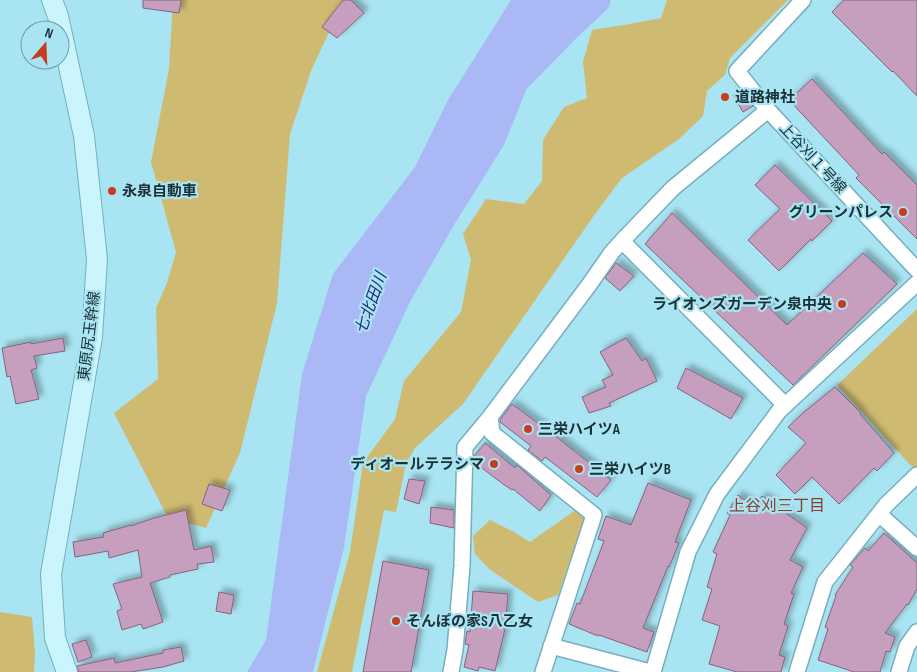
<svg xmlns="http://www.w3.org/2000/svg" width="917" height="672" viewBox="0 0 917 672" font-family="'Sofia Sans Condensed','Noto Sans JP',sans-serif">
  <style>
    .green { fill: #cfba71 }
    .water { fill: #aab9f6 }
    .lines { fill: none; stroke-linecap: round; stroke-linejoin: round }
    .river { stroke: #aab9f6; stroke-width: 29 }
    .building { fill: #c79fbe; stroke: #87627f; filter: url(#shadow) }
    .street-casing { stroke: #76afbd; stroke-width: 18 }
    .secondary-casing { stroke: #76afbd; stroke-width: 22 }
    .street { stroke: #fff; stroke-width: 15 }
    .secondary { stroke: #caf5fd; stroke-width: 20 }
    .poi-dot { fill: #c73d1d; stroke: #a9e4f2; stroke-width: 2 }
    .labels { text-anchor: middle; stroke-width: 4.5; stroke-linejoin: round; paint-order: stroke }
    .poi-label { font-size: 15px; font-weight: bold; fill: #193136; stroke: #a9e4f2; text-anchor: start }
    .street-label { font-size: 15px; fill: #193136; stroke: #a9e4f2 }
    .water-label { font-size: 16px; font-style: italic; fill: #262a7f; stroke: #a9e4f2 }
    .neighbourhood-label { font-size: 16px; fill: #864030; stroke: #a9e4f2 }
  </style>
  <defs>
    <filter id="shadow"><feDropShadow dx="4.5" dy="-4.5" stdDeviation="2.5" flood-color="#0004"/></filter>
  </defs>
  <rect width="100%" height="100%" fill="#a9e4f2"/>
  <!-- green -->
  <path class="green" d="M173 0H347L339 11 311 71 290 134 277 303 240 453 206 528 168 518 114 413 158 379 156 308 167 283 176 252 151 162 169 69Z
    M667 0H788L730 58 725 75 707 91 703 116 679 139 622 178 595 214 463 404 415 448 406 464 396 512 384 510 352 672H317L350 552 363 463 395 419 404 381 461 312 471 260 463 234 486 199 524 204 542 181 543 140 564 107 587 98 583 62 592 30 624 25 661 18Z
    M917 309V466L914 469 837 385Z
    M577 509 585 517 558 595 538 602 489 569 475 554 473 536 490 520 514 532 530 542Z
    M0 612 32 617 35 651 34 672H0Z"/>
  <!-- water -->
  <path class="water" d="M511 0H580L551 28 504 145 454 225 410 302 366 396 344 548 313 672H247L266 640 302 374 333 274 415 167 448 100Z"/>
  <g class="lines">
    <!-- river -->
    <path class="river" d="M514 81 565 29 596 0"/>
  </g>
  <!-- building -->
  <path class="building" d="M143 0H181L179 13 143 8Z
    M343 0H351L364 13 337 38 322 27Z
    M844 0H917V96L893 71 892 72 832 12Z
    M812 79 882 154 884 152 917 185V239L856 178 859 175 789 100Z
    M740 90 753 106 743 112 733 95Z
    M775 165 832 221 812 241 811 239 779 271 748 240 780 209 755 185Z
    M672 213 787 325 863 253 897 284 793 385 645 244Z
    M616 263 634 276 620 291 605 278Z
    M63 338 65 351 34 356 37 368 31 370 39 399 16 404 10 376 7 377 2 348 31 342V344Z
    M626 338 642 361 646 358 657 381 609 403 611 406 589 413 582 397 606 387 602 380 613 375 600 352Z
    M686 368 743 398 731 419 677 388Z
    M835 387 861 413 860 414 894 453 877 471 874 468 839 504 812 477 795 494 776 475 806 443 788 427 803 413Z
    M512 404 558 438 611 480 597 497 545 457 542 461 528 450 531 446 500 422V420Z
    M485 443 515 468 517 465 551 495 540 511 513 489 512 490 503 484 474 462V456Z
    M409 479 425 481 419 504 404 499Z
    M648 483 691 500 675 542 679 543 669 567 668 566 643 628 654 632 647 652 599 635 598 636 569 624 577 603 580 604 604 541 598 539 606 516 631 525Z
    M209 484 230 490 222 511 202 504Z
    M738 495 755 507 762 496 781 508 780 509 807 528 790 560 803 567 791 593 794 594 784 624 788 626 779 655 785 657 781 672H737L709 664 720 626 702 620 712 589 707 587 717 554 713 552 730 515 727 513Z
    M431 507 454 510V528L430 523Z
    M186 510 194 550 211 546 214 562 197 564 198 569 170 575V577L150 583 163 622 143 629 141 624 122 630 117 611 122 609 113 584 142 577 138 550 109 558 108 551 75 557 73 542 104 537 103 533 131 525V526L154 518Z
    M884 533 917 563V589L908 605 907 604 885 633 895 637 890 652 886 651 880 672H854L818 660 828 629 825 627 836 596 835 595 853 567 850 565 865 548 868 551Z
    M383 561 429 570 411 672H363Z
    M473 591 508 594 505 629 495 671 479 667 478 671 464 667 469 645 465 644 467 631 470 632Z
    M219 592 234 595 231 614 216 611Z
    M86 640 92 657 78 662 72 644Z
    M181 647 184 661 163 667 131 672H79L77 666 114 658 115 663 163 653V650Z"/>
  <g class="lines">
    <!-- street casing -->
    <g class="street-casing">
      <path id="street" d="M803 0 737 71 768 110 917 270
        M622 241 785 405
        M879 514 917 548
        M551 646 650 672
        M451 672 455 650 462 566 465 447 490 417
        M543 672 594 515 492 433 490 417 589 285 612 252 622 241 673 188 768 110
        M653 672 688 552 717 494 779 411 917 283
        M797 672 825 582 886 505 917 475
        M899 672 907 646 917 632"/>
    </g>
    <!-- secondary casing -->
    <g class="secondary-casing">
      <path id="secondary" d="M52 0 58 16 84 136 97 259 92 337 51 574 55 638 67 672"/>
    </g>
    <!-- street -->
    <use href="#street" class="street"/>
    <!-- secondary -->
    <use href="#secondary" class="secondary"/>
  </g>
  <!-- markers -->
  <g class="poi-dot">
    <circle cx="725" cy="97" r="5"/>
    <circle cx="112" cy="191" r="5"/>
    <circle cx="903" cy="212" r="5"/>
    <circle cx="842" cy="304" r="5"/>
    <circle cx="528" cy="429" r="5"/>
    <circle cx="494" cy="464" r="5"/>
    <circle cx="579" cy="469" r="5"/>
    <circle cx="396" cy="621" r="5"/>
  </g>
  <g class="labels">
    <!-- poi labels -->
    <g class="poi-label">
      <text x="735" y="102">道路神社</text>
      <text x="122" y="196">永泉自動車</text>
      <text x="893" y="217" text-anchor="end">グリーンパレス</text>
      <text x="832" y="309" text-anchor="end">ライオンズガーデン泉中央</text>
      <text x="538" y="434">三栄ハイツA</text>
      <text x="484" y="469" text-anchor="end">ディオールテラシマ</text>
      <text x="589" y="474">三栄ハイツB</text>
      <text x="406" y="626">そんぽの家S八乙女</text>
    </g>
    <!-- street labels -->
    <g class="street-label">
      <text transform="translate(813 158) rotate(47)" y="5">上谷刈１号線</text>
      <text transform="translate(89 336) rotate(-83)" y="5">東原尻玉幹線</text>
    </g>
    <!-- water labels -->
    <g class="water-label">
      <text transform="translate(370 303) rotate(-70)" y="6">七北田川</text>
    </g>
    <!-- neighbourhood labels -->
    <g class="neighbourhood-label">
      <text x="777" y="511">上谷刈三丁目</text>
    </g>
  </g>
  <!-- north arrow -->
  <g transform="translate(45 45) rotate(19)"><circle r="24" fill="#a9e4f2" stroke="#6f9ca7"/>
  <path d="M0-4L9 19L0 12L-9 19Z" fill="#c73d1d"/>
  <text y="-8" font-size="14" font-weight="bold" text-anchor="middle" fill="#193136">N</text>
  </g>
</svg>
